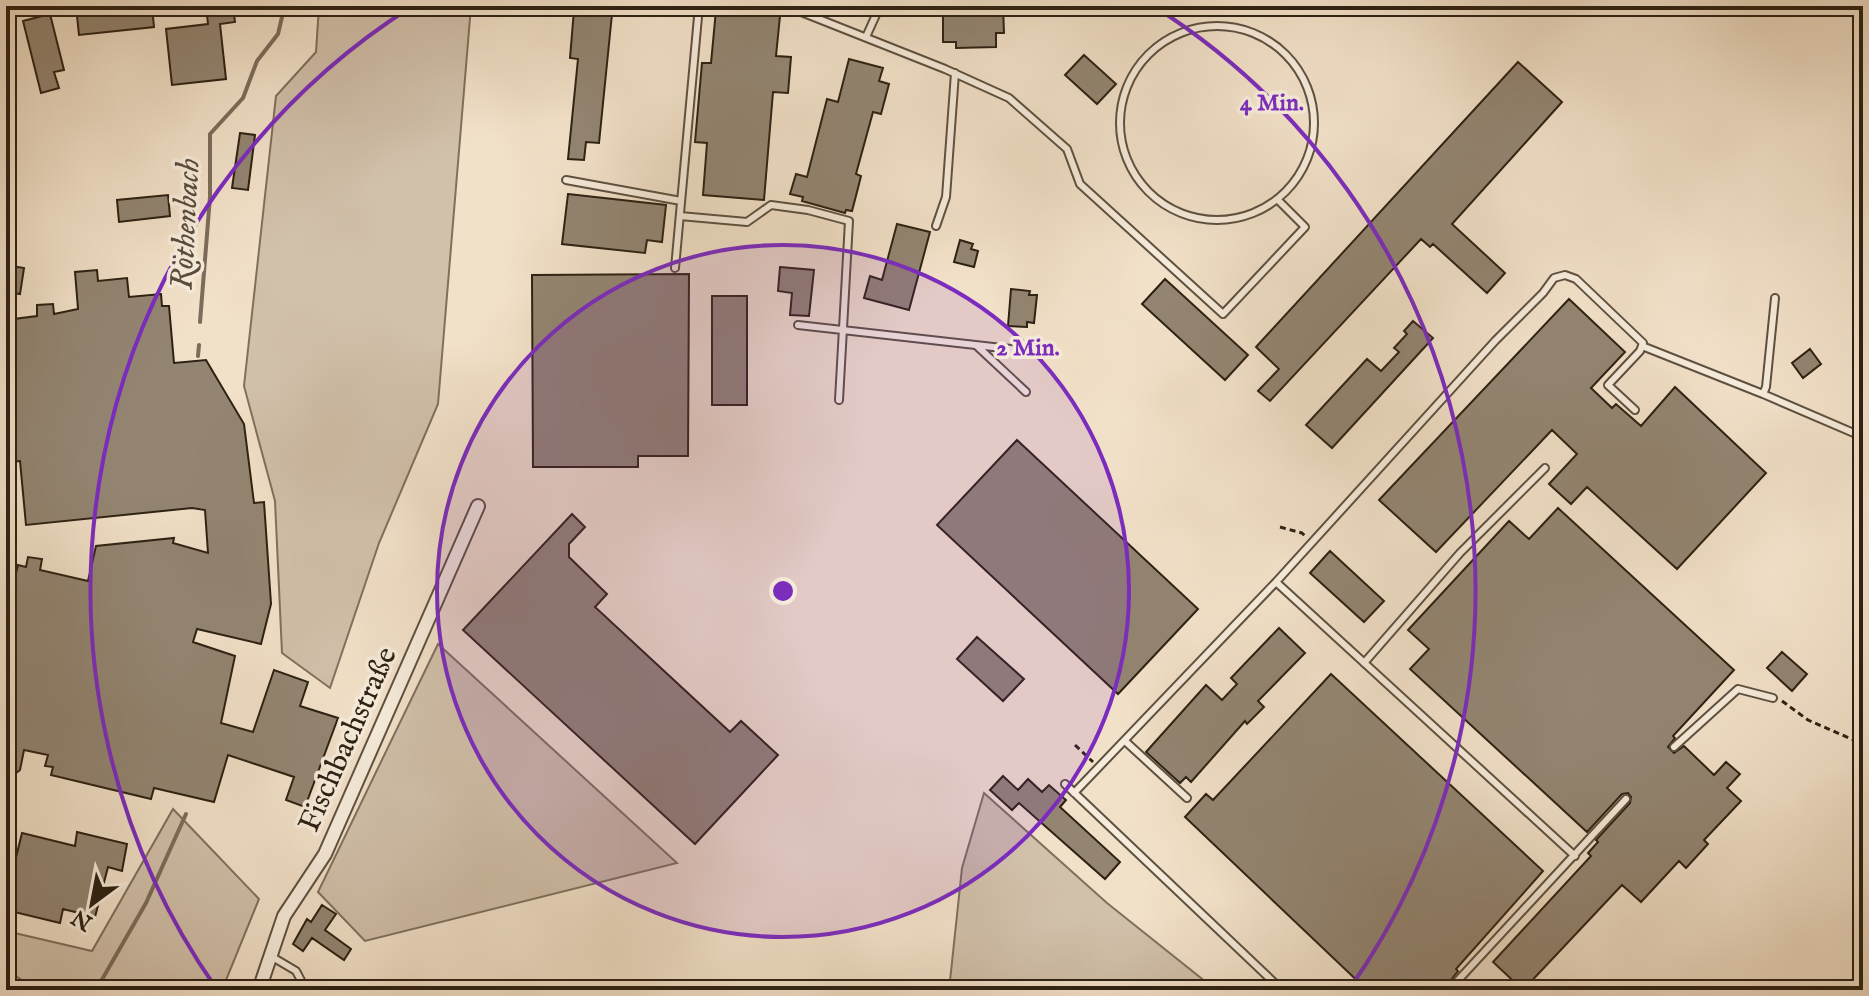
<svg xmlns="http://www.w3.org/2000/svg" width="1869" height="996" viewBox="0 0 1869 996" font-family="'IM FELL English',serif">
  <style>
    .green { fill: #d1c0aa; stroke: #7f705e; stroke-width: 2 }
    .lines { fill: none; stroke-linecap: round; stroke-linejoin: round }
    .stream { stroke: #7b6d5b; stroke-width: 4 }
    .building { fill: #938572; stroke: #2d2113; stroke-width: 2 }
    .lane-casing { stroke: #5e5140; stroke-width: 10 }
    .street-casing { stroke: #5e5140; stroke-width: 16 }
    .path { stroke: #2d2113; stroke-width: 3; stroke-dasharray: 6 4; stroke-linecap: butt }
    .lane { stroke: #f7ecdc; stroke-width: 6 }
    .street { stroke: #f7ecdc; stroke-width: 12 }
    .ring { fill: none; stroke: #7b2cbf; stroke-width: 4 }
    .labels { text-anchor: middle; stroke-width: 7; stroke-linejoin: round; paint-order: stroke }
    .street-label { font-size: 30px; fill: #2d2113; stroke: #f7ecdc }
    .water-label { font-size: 32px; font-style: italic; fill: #5a4d3d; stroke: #f7ecdc }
    .centre { fill: #7b2cbf; stroke: #f7ecdc; stroke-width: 4 }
    .ring-label { font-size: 24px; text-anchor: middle; font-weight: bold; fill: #7b2cbf; stroke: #f7ecdc; stroke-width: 7; stroke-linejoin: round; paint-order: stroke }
  </style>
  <rect width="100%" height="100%" fill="#f2e1c9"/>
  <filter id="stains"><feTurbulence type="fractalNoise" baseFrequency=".0025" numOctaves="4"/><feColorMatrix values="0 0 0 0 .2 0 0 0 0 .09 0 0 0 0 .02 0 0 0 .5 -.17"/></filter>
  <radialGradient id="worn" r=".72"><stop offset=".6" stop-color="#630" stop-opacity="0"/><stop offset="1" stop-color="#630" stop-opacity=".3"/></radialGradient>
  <!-- green -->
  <path class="green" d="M319 6H471L438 404 379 543 330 688 282 653 275 501 244 386 276 96 316 52Z
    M438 644 677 863 365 941 318 892Z
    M984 793 1107 903 1216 990H959L950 981 962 868Z
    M173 809 259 899 222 990H38L6 970V931L92 951Z"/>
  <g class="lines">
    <!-- stream -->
    <path class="stream" d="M200 322 210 197V134L243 98 257 61 278 34 282 17 279 6
      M198 356 199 345
      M96 990 146 903 186 814"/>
  </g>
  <!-- building -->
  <path class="building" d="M76 6H152L154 27 79 35Z
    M206 6H233L235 22 220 24 226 79 172 85 166 29 208 24Z
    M943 6H1003L1004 33H996V47L956 48V42H943Z
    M574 10 612 14 599 143 586 142 584 160 568 159 578 59 570 58Z
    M716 10 780 16 776 56 791 57 788 93 773 92 764 200 703 195 707 143 695 142 702 63H711Z
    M50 14 64 70 54 72 59 88 41 93 23 21Z
    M1084 55 1116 84 1097 104 1065 75Z
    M849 59 883 68 879 81 889 84 881 114 873 112 856 174 861 176 858 188 852 211 846 210 845 213 802 201 803 197 790 194 796 174 807 177 827 99 838 102Z
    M1518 62 1562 102 1452 224 1505 273 1487 293 1433 244 1430 247 1421 239 1270 401 1258 391 1279 369 1256 347Z
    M240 133 255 135 248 190 232 188Z
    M568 194 666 205 662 242 647 240 645 253 562 244Z
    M168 195 170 216 119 222 117 200Z
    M897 224 930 232 909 310 864 298 870 276 882 280Z
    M960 240 973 244 971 249 978 251 974 267 954 262Z
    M6 265 24 268 20 294 6 292Z
    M780 267 814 270 809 316 790 315 792 293 778 291Z
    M97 270 98 281 127 278 129 297 161 294 162 306H169L174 363 206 360 244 424 254 503 264 502 271 604 261 644 197 629 193 642 235 656 221 723 253 732 274 670 308 682 300 706 338 718 305 807 286 800 294 777 228 755 214 802 154 788 151 799 51 775 53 767 45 766 48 755 24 750 20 770 6 781V616L18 565 26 567 28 557 42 559 40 570 88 581 96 546 174 538 173 543 208 553 205 510 192 508 26 525 20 461 6 462V320L37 316V305L53 304 54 314 78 309 75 272Z
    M689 274 688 456H638V467H533L532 275Z
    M1165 279 1248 355 1225 380 1142 304Z
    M1011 289 1030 291 1029 295H1037L1034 323 1027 322V327L1008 326Z
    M712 296H747V405H712Z
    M1569 299 1625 352 1591 388 1612 408 1616 404 1641 426 1675 387 1766 473 1677 569 1587 487 1571 504 1549 484 1577 454 1552 430 1436 552 1379 500Z
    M1413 321 1433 338 1332 448 1306 425 1367 359 1381 371 1399 352 1394 348 1407 334 1404 331Z
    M1810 349 1821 364 1803 378 1792 363Z
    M1017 440 1198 609 1118 694 937 525Z
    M1558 508 1734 670 1673 736 1675 738 1668 747 1674 753 1684 746 1714 775 1726 762 1740 774 1727 788 1741 801 1704 840 1708 844 1686 868 1679 861 1641 902 1622 885 1523 990 1493 962 1591 856 1588 853 1598 842 1596 840 1630 803 1631 797 1628 793 1622 794 1587 832 1410 669 1429 649 1408 630 1509 521 1529 539Z
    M572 514 585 527 569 544V557L607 594 595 607 730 732 741 721 778 755 695 844 463 630Z
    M1330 551 1384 601 1364 622 1310 573Z
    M1279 628 1305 653 1258 701 1264 707 1247 724 1245 721 1191 782 1186 777 1180 783 1146 752 1206 685 1222 700 1237 684 1231 678Z
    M977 637 1024 679 1003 701 957 659Z
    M1782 652 1807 674 1792 691 1767 668Z
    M1331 674 1543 871 1456 969 1458 971 1443 990H1367L1185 817 1206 794 1213 800Z
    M1003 776 1018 790 1028 779 1042 792 1049 785 1066 800 1060 807 1120 862 1105 879 1019 803 1012 810 990 790Z
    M77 832 127 844 122 871 108 867 95 917 63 909 60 923 6 910V877L11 878 22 833 75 846Z
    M322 905 336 914 325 930 351 949 344 960 312 938 303 951 293 944 307 919 311 922Z"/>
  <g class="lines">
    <!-- lane casing -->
    <g class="lane-casing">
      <path id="lane" d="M786 6 945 69 1009 98 1067 149 1080 184 1223 314 1305 227 1278 200
        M1404 6 1421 9 1440 6
        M1120 123a97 97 0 1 1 194 0a97 97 0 1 1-194 0Z
        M866 37 880 6
        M6 109 12 122 6 152
        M566 180 681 201
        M680 216 747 222 771 205 808 210 849 221 839 400
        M936 226 946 197 955 73
        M675 268 699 6
        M798 325 1011 349
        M977 346 1026 392
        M1642 346 1763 394 1766 387 1775 298
        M1763 394 1863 437
        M1276 582 1575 856
        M1364 663 1460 553 1545 468
        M1125 741 1187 798
        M1674 747 1738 689 1773 698
        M1065 784 1282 990
        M1074 793 1276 582 1495 341 1543 293 1554 278 1565 275 1576 279 1643 343 1640 351 1608 385 1635 410
        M269 955 296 971 306 990
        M1449 990 1626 799"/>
    </g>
    <!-- street casing -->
    <g class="street-casing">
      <path id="street" d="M259 990 284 916 325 854 478 506"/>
    </g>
    <!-- path -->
    <path class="path" d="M1280 527 1302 533 1306 537
      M1782 701 1808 720 1863 744
      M1075 745 1093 762"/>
    <!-- lane -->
    <use href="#lane" class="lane"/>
    <!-- street -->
    <use href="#street" class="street"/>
  </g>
  <!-- distance rings -->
  <circle cx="783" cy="591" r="346" fill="#7b2cbf" fill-opacity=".12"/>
  <g class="ring">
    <circle cx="783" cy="591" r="346"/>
    <path d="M216 988A692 692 0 0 1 411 7M1155 7A692 692 0 0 1 1350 988"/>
  </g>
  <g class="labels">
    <!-- street labels -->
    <g class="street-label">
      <text transform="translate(347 739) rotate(-66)" y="10">Fischbachstraße</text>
    </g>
    <!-- water labels -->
    <g class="water-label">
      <text transform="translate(184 224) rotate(-87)" y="11">Röthenbach</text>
    </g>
  </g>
  <circle cx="783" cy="591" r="12" class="centre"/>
  <g class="ring-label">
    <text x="1272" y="110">4 Min.</text>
    <text x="1028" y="355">2 Min.</text>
  </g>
  <!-- margin -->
  <rect width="1869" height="996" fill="none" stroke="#f2e1c9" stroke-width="32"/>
  <rect x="8" y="8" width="1853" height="980" fill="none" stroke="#2d2113" stroke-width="4"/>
  <rect x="16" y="16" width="1837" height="964" fill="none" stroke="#2d2113" stroke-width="2"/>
  <!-- north arrow -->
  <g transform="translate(92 904) rotate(212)" stroke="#f7ecdc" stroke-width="6" paint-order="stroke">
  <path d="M0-6L14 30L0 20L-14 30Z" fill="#2d2113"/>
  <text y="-12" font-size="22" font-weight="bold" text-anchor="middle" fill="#2d2113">N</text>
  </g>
  <rect width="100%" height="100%" filter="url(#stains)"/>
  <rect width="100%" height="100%" fill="url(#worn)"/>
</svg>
